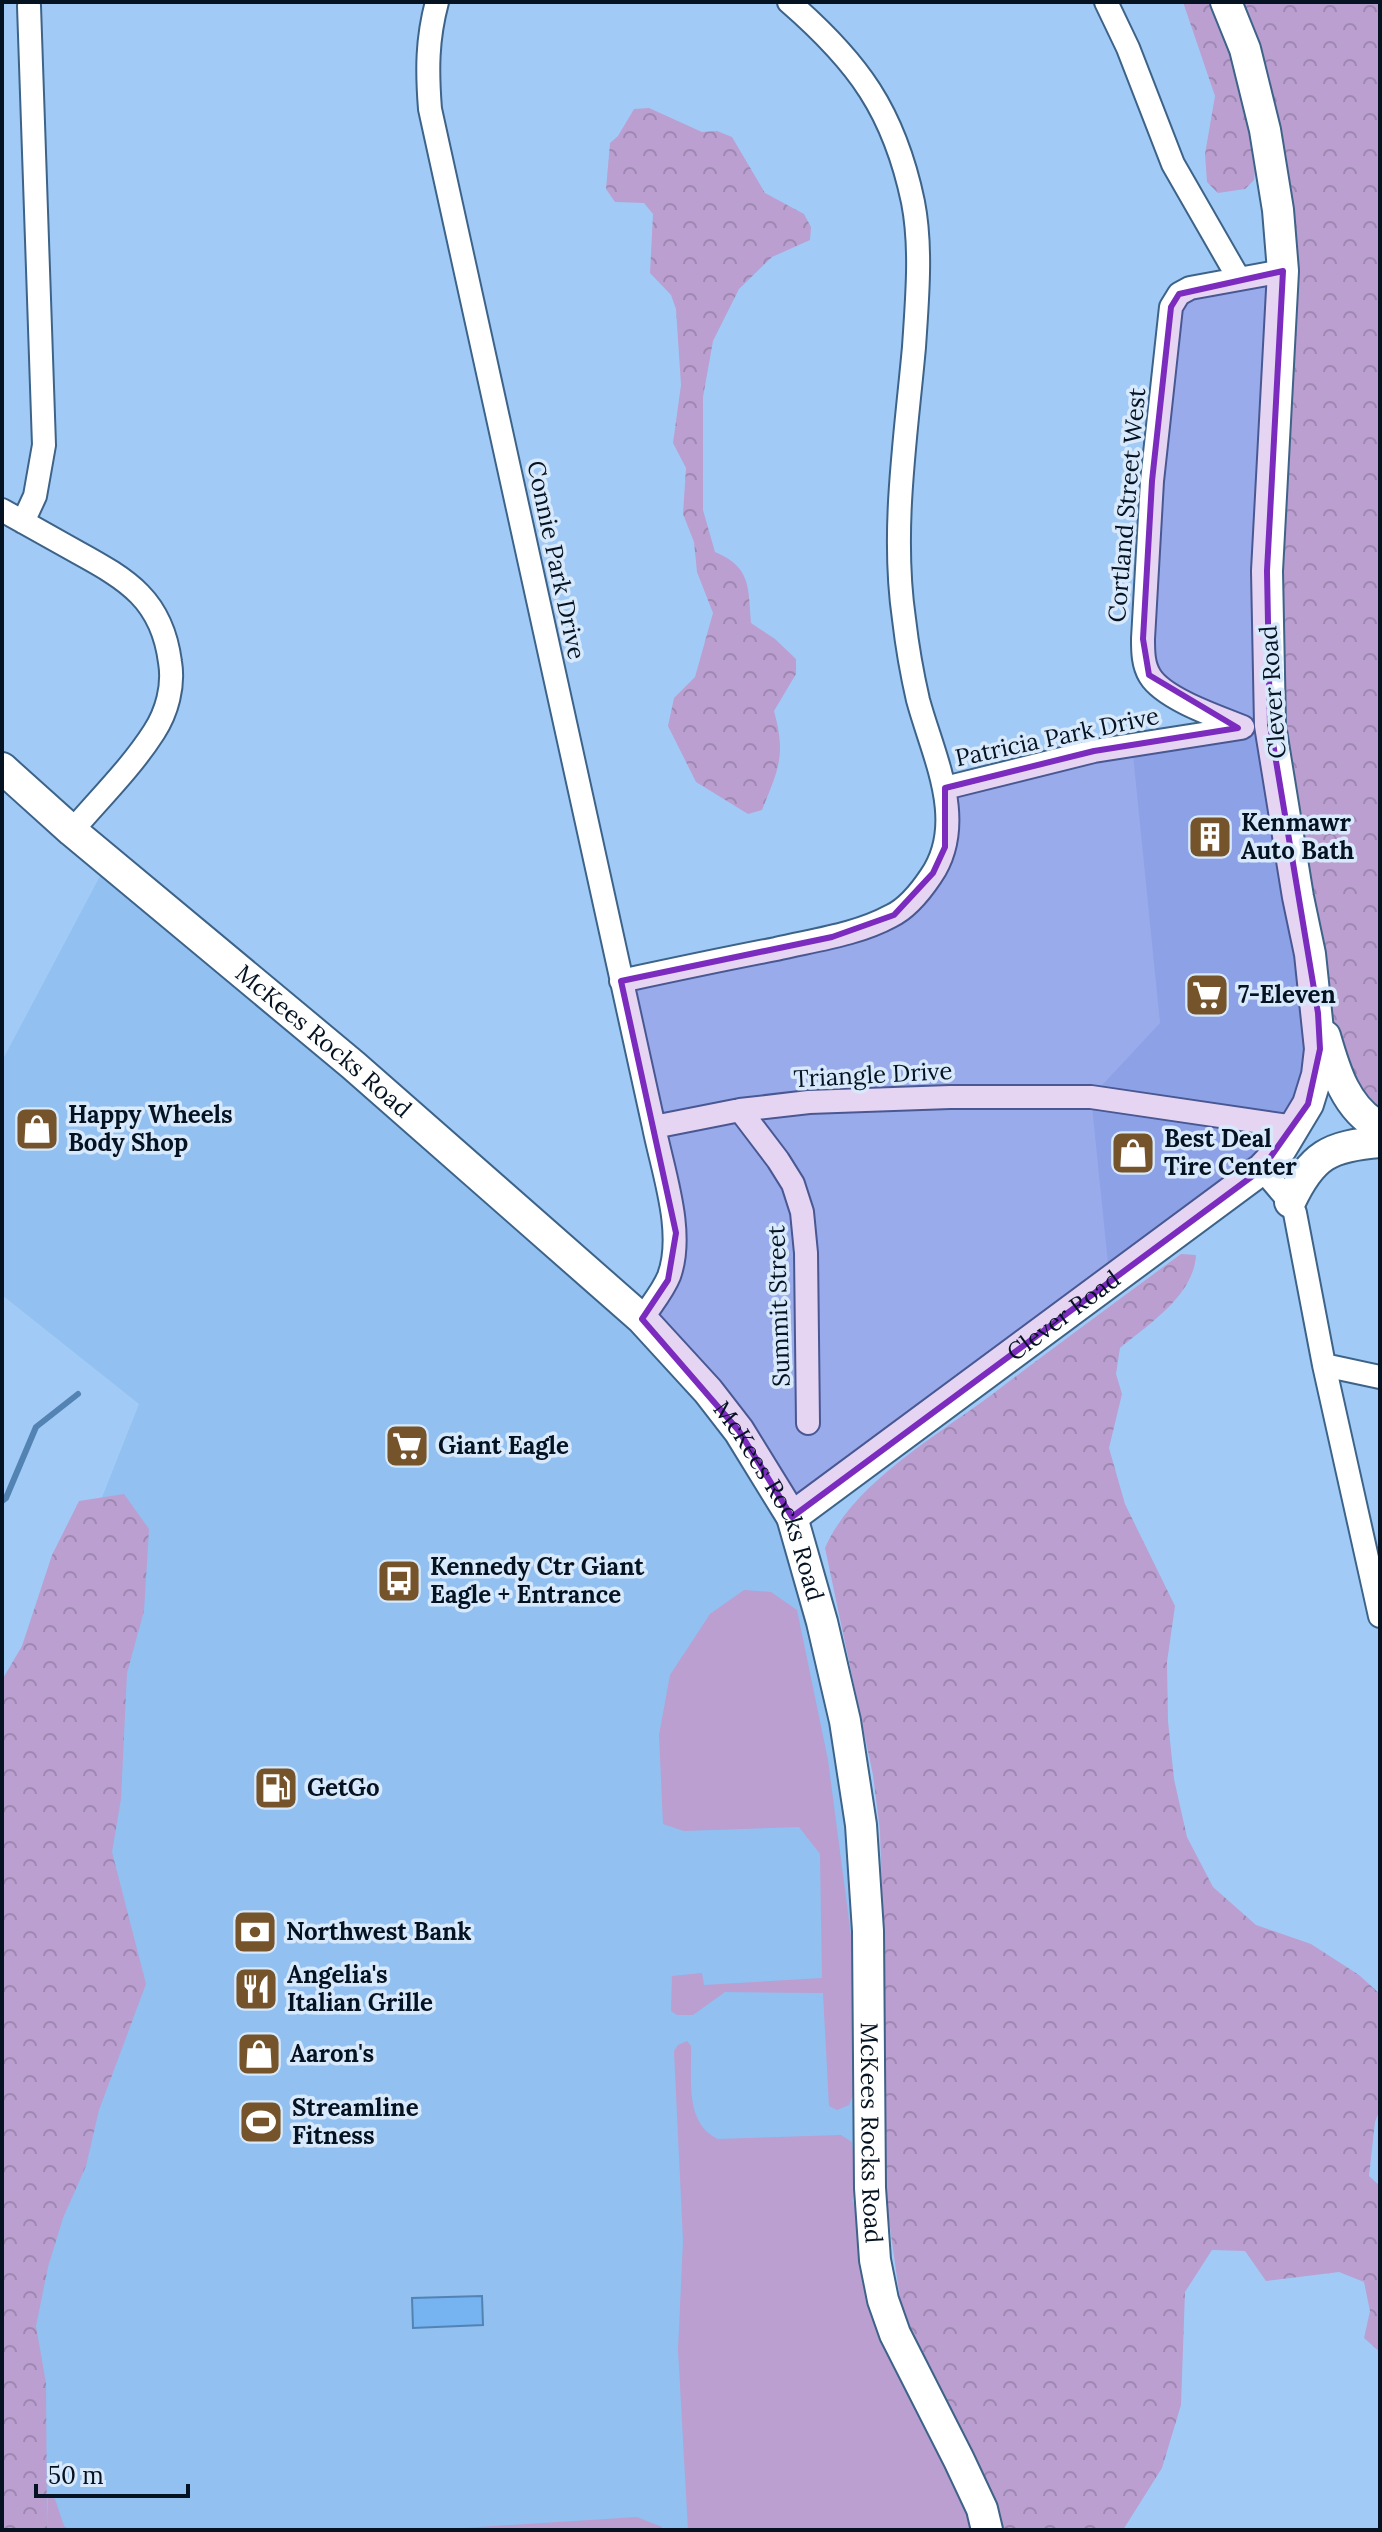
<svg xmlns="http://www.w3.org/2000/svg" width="1382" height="2532" viewBox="0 0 1382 2532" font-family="Lora,serif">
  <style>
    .built { fill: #91c0f1 }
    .grass { fill: #ba9fd0 }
    .forest { fill: url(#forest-crowns) }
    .water { fill: #75b3f1; stroke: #5383b3; stroke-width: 2 }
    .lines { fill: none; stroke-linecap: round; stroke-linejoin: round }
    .stream { stroke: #5383b3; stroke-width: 6 }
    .street-casing { stroke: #3d6389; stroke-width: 26 }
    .secondary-casing { stroke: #3d6389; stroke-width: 34 }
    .street { stroke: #fff; stroke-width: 22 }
    .secondary { stroke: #fff; stroke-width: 30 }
    .marked { fill: #7b2cbf; fill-opacity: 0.2; stroke: #7b2cbf; stroke-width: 6; stroke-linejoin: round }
    .labels { text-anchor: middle; stroke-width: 7; stroke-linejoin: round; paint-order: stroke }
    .street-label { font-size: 24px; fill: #041221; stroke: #d8e9fb }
    .poi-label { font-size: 24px; font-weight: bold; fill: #041221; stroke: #d8e9fb; text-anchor: start }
  </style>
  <defs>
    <pattern id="forest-crowns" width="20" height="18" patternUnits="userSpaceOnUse" patternTransform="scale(2)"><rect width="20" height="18" fill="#ba9fd0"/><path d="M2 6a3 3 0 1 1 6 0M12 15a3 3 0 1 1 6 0" fill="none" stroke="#9e88b2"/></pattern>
  </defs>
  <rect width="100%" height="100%" fill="#a1cbf6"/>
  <!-- built -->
  <path class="built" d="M1270 725 1318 1013 1296 1127 1110 1283 1091 1097 1160 1023 1132 745Z
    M108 861 642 1319 792 1517 845 1721 875 2260 987 2530H2V1750L139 1404 2 1295V1061Z"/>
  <!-- grass -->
  <path class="grass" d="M744 1590 771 1592 797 1610 828 1760 853 1951V2095L849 2105 837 2110 829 2106 823 1993 725 1992 693 2015H677L671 2011 672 1976 702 1973 704 1985 822 1978 820 1854 799 1827 684 1831 663 1824 659 1735 670 1675 710 1614Z
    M687 2041 691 2046C692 2078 684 2123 718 2139L841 2135 852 2142 857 2186 852 2201 858 2208 977 2530H688L678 2350 683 2241 674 2051 678 2045Z
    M48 2495 55 2499 64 2526 70 2530H47Z
    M637 2517 662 2527V2530H433Z"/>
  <!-- forest -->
  <path class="forest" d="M1183 2H1220L1260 131 1254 180 1245 189 1218 193 1207 182 1205 154 1215 96Z
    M1226 2H1380V1127L1347 1099 1270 725 1283 271Z
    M649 108 702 132 717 131 732 137 765 193 804 214 811 227 810 240 772 257 739 289 713 341 703 397V510L715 552C752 567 748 589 751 623L775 639 796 659V674L774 711C786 755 779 768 762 810L748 814 696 782 668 726 674 698 695 677 713 613 697 572 694 542 683 514 686 468 673 443 681 385 676 309 671 295 650 273 653 214 644 203 615 202 606 189 610 143 618 136 634 109Z
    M1181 1254 1196 1255C1194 1295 1149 1324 1120 1348L1116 1374 1122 1394 1109 1448 1125 1504 1175 1606 1167 1662 1168 1721 1174 1779 1187 1837 1213 1887 1256 1925 1311 1944 1359 1975 1380 1994V2109L1375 2122 1369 2176 1380 2186V2352L1364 2338 1370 2311 1364 2282 1339 2272 1266 2281 1245 2251 1212 2250 1185 2292 1181 2405 1162 2468 1123 2530H1002L982 2473 926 2365 901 2306 886 2199 884 1958 880 1831 873 1775 825 1548C853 1483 938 1435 994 1393 1056 1346 1118 1300 1181 1254Z
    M124 1494 149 1529 144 1611 127 1673 121 1799 112 1852 146 1984 99 2110 86 2166 63 2218 48 2267 36 2326 46 2383 47 2530H2V1680L22 1646 52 1555 79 1501Z"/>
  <!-- water -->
  <path class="water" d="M482 2296 483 2325 413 2328 412 2298Z"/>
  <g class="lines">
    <!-- stream -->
    <path class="stream" d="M2 1501 6 1498 36 1427 78 1394"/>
    <!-- street casing -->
    <g class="street-casing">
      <path id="street" d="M437 2C427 39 427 71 430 109L654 1127
        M1106 2 1128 48 1173 164 1239 279
        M2 510C27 524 52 538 77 552 128 580 162 600 170 662 174 686 167 712 154 732 131 768 99 799 72 831
        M23 522 35 496 44 445 29 6
        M1243 727C1218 717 1164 699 1150 676 1143 665 1143 651 1143 639L1152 481 1171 307 1179 294 1190 288 1283 271
        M945 788 1094 751 1241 728
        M621 981C672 970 724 959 776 949 814 940 856 935 891 916 908 908 921 891 931 876 968 822 933 756 918 700 912 674 907 645 904 619 891 530 906 436 914 347 917 300 922 248 913 202 894 111 858 62 789 2
        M740 1110 778 1160 793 1184 802 1212 806 1253 808 1423
        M1262 1169 1290 1202 1295 1213 1324 1365 1380 1616
        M642 1319C651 1305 663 1291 669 1276 685 1232 663 1172 654 1127L740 1110 809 1102 950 1097H1091L1295 1127
        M1324 1365 1380 1377"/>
    </g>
    <!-- secondary casing -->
    <g class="secondary-casing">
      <g id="secondary">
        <path id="s1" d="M2 768 72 831 353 1065 642 1319 708 1391 739 1431 792 1517 822 1622 845 1721 861 1825 868 1931 870 2188 875 2260 883 2300 895 2334 959 2460 982 2509 987 2530"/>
        <path d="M1325 1036C1335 1071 1346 1109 1380 1127"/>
        <path d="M1290 1202C1312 1155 1329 1146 1380 1142"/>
        <path id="s2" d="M792 1517 1262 1169 1281 1149 1308 1104 1317 1075 1320 1049 1310 954 1298 897 1270 725 1267 571 1283 271 1278 210 1265 130 1245 49 1226 2"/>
      </g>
    </g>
    <!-- street -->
    <use href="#street" class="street"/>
    <!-- secondary -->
    <use href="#secondary" class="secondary"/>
  </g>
  <!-- marked area -->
  <path class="marked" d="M1283 271 1267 571 1270 725 1318 1013 1320 1049 1308 1104 1262 1169 792 1517 739 1431 642 1319 668 1280 676 1233 621 981 832 937 894 915 933 873 945 847V788L1094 751 1238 728 1149 675 1143 639 1152 481 1171 307 1179 294Z"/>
  <!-- icons -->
  <defs>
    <g id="building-square" transform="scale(2.3)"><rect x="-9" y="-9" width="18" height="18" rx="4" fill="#75532b" stroke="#d8e9fb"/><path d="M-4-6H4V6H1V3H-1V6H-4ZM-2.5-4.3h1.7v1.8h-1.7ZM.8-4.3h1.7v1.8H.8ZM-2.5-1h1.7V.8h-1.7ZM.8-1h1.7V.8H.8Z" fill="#fff"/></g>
    <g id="supermarket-square" transform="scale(2.3)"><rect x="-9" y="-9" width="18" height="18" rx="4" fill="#75532b" stroke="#d8e9fb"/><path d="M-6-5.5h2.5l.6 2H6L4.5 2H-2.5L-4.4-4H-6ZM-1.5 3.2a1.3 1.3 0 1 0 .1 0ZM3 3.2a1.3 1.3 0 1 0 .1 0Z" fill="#fff"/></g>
    <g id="shop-square" transform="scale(2.3)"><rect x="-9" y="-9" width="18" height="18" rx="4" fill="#75532b" stroke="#d8e9fb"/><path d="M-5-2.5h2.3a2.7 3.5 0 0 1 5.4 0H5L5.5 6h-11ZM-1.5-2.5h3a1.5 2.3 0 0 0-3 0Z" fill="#fff"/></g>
    <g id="bus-square" transform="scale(2.3)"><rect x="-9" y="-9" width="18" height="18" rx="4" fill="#75532b" stroke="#d8e9fb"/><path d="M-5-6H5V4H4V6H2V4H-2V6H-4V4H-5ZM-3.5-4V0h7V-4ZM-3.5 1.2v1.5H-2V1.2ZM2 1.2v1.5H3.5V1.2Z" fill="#fff"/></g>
    <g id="fuel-square" transform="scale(2.3)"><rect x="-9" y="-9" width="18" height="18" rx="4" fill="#75532b" stroke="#d8e9fb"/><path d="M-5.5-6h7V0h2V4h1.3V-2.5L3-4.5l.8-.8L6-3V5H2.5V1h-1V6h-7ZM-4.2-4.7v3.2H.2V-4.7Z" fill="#fff"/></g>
    <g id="bank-square" transform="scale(2.3)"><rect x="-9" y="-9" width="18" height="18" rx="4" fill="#75532b" stroke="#d8e9fb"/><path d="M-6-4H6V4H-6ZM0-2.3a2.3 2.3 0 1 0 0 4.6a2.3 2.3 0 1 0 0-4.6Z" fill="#fff"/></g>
    <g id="restaurant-square" transform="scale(2.3)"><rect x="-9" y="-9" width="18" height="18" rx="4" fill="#75532b" stroke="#d8e9fb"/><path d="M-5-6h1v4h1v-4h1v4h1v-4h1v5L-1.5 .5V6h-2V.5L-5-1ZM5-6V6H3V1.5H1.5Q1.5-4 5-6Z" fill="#fff"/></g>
    <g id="stadium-square" transform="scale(2.3)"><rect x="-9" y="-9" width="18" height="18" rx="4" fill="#75532b" stroke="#d8e9fb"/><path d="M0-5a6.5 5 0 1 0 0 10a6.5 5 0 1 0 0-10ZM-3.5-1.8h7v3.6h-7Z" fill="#fff"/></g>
  </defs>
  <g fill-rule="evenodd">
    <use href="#building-square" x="1210" y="837"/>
    <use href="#supermarket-square" x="1207" y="995"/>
    <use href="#shop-square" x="37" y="1129"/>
    <use href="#shop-square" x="1133" y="1153"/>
    <use href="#supermarket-square" x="407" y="1446"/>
    <use href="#bus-square" x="399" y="1581"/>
    <use href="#fuel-square" x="276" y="1788"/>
    <use href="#bank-square" x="255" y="1932"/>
    <use href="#restaurant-square" x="256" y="1989"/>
    <use href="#shop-square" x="259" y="2054"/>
    <use href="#stadium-square" x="261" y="2122"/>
  </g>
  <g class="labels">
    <!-- street labels -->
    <g class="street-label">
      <text transform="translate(1127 505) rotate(-85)" y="8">Cortland Street West</text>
      <text transform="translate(556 560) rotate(78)" y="8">Connie Park Drive</text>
      <text transform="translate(1273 692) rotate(-94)" y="8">Clever Road</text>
      <text transform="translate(1057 737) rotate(-12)" y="8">Patricia Park Drive</text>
      <text dy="8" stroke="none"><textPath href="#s1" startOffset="422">McKees Rocks Road</textPath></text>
      <text transform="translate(873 1075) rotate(-3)" y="8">Triangle Drive</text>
      <text transform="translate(779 1306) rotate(-92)" y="8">Summit Street</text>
      <text dy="8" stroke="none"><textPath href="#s2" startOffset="338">Clever Road</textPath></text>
      <text dy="8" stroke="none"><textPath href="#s1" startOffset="1070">McKees Rocks Road</textPath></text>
      <text dy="8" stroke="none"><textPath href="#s1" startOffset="1718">McKees Rocks Road</textPath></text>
    </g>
    <!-- poi labels -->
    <g class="poi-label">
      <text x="1241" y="831">Kenmawr<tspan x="1241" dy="28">Auto Bath</tspan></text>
      <text x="1238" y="1003">7-Eleven</text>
      <text x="68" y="1123">Happy Wheels<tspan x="68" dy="28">Body Shop</tspan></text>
      <text x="1164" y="1147">Best Deal<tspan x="1164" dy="28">Tire Center</tspan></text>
      <text x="438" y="1454">Giant Eagle</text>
      <text x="430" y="1575">Kennedy Ctr Giant<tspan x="430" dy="28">Eagle + Entrance</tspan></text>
      <text x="307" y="1796">GetGo</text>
      <text x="286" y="1940">Northwest Bank</text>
      <text x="287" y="1983">Angelia's<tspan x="287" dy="28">Italian Grille</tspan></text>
      <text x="290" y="2062">Aaron's</text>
      <text x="292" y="2116">Streamline<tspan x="292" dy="28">Fitness</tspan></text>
    </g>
  </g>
  <!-- border -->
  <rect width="1382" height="2532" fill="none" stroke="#041221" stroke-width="8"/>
  <!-- scale -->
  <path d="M36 2484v12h152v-12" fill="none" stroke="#041221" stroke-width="4"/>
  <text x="48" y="2484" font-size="24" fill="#041221" stroke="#d8e9fb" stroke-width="6" paint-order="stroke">50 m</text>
</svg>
